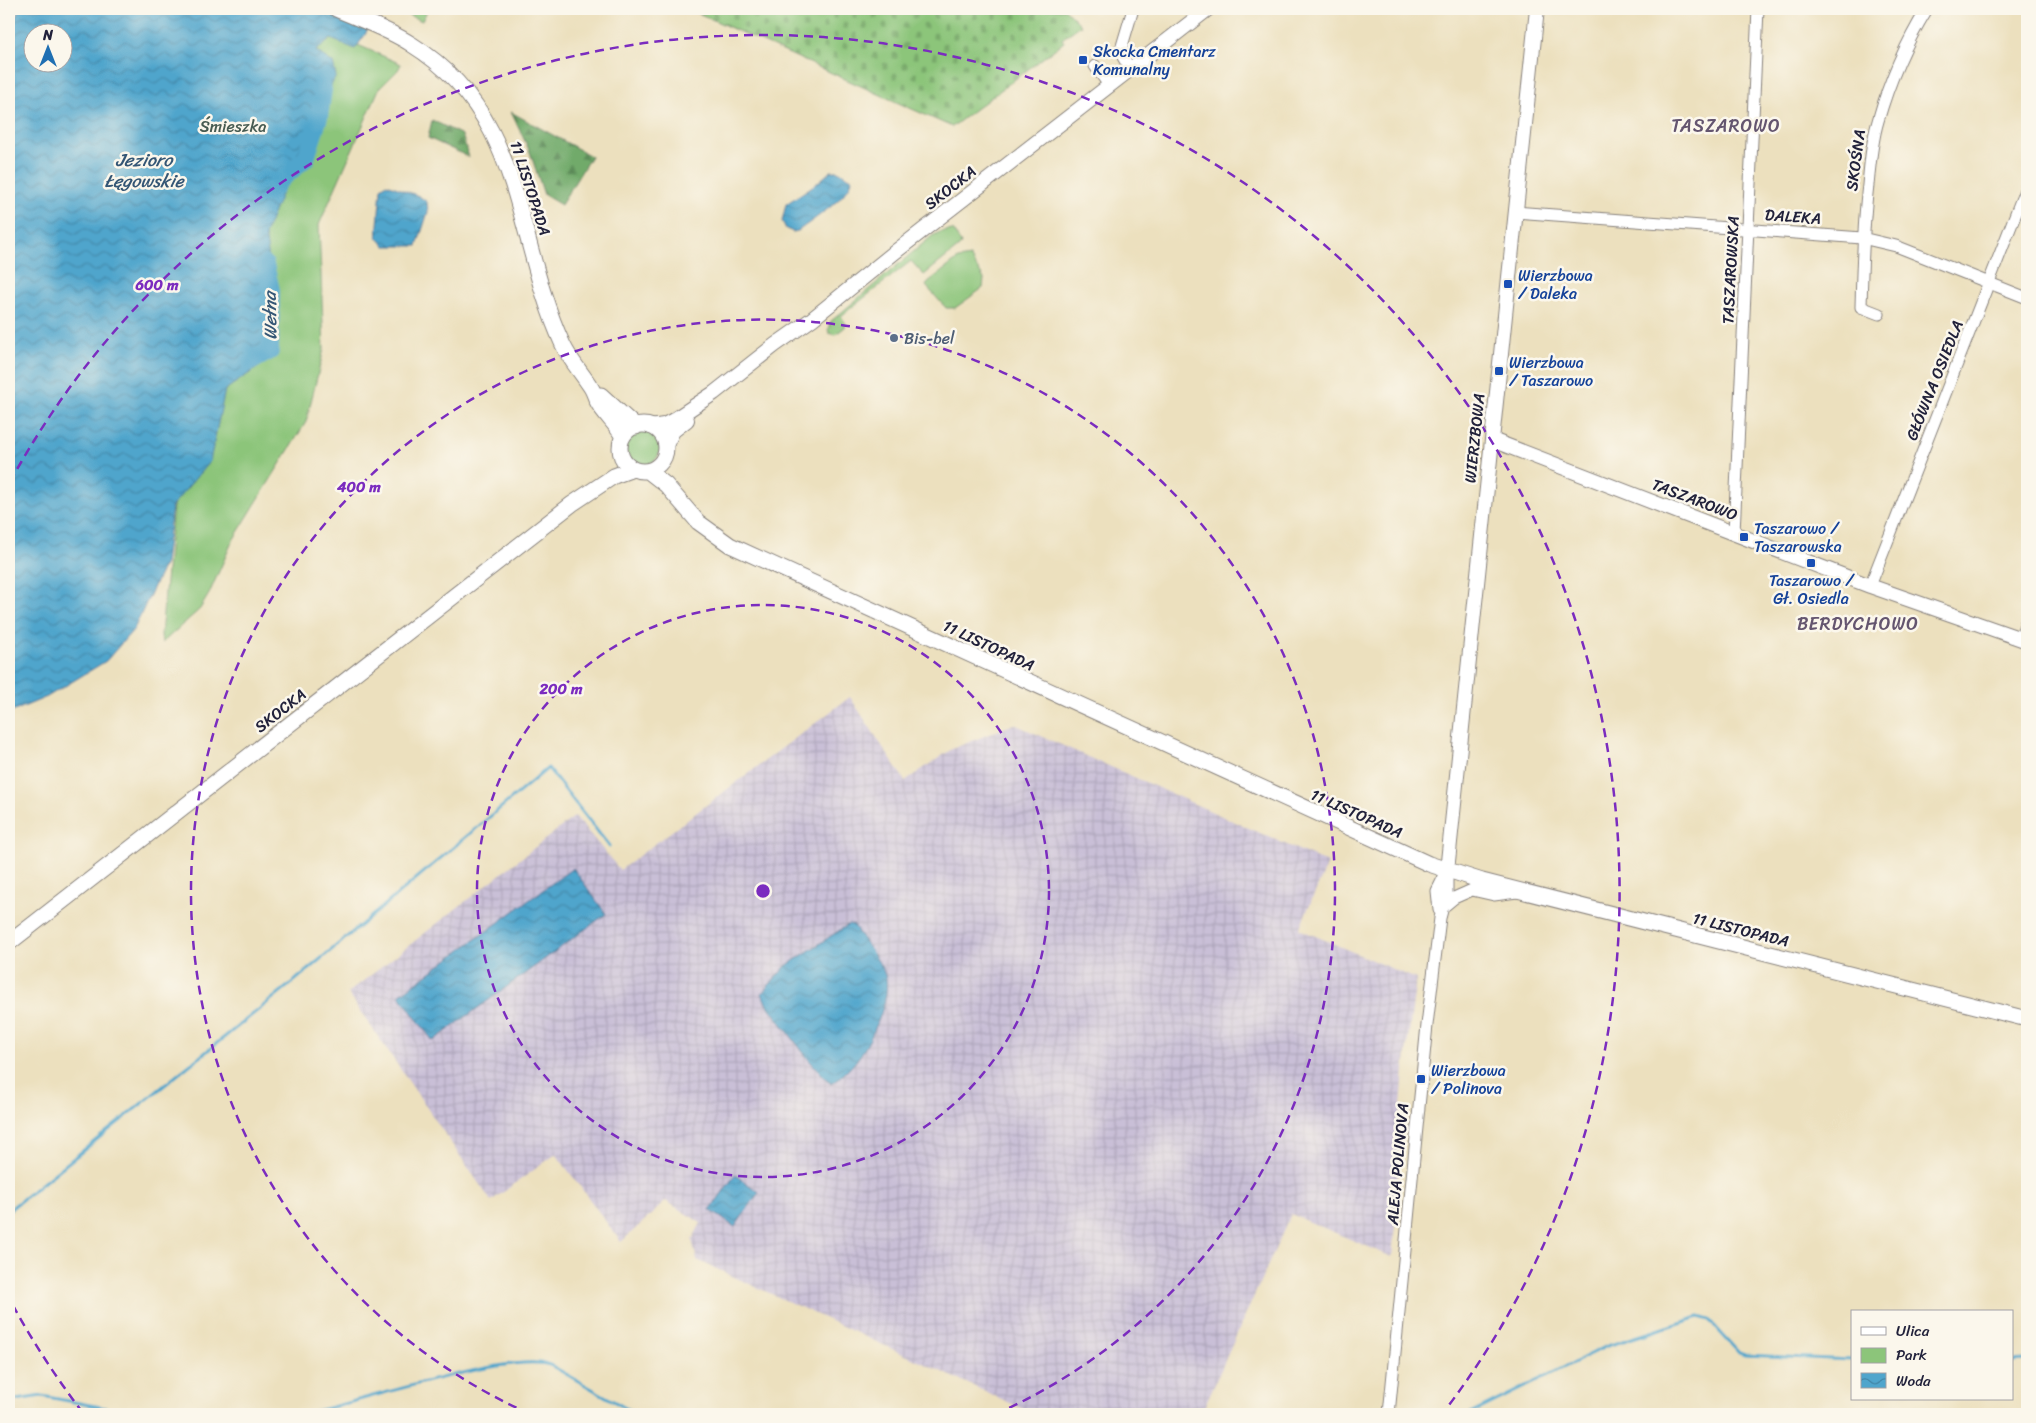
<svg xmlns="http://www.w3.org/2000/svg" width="2036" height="1423" viewBox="0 0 2036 1423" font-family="Sriracha,sans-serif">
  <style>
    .industrial { fill: url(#industrial-grid) }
    .green { fill: #8cc57a; stroke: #57745a }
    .forest { fill: url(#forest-firs); stroke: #4a6652 }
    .cemetery { fill: url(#cemetery-stones); stroke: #57745a }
    .water { fill: url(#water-waves); stroke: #396484; fill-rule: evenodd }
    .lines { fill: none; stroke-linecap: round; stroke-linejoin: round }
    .stream { stroke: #50a5cc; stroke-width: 3 }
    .river { stroke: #50a5cc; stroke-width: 18 }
    .minor-casing { stroke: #87817c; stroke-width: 13 }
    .tertiary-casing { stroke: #87817c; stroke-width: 16 }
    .secondary-casing { stroke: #87817c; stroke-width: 17 }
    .minor { stroke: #fff; stroke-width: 11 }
    .tertiary { stroke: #fff; stroke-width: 14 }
    .secondary { stroke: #fff; stroke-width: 15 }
    .ring { fill: none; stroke: #7b2cbf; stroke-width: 2.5; stroke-dasharray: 9 6 }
    .transit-dot { fill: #1a4fb4; stroke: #fbf7ec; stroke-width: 2 }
    .service-dot { fill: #5c6f8a; stroke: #fbf7ec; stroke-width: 2 }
    .labels { text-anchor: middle; stroke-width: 5; stroke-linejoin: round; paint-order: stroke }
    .transit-label { font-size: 16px; fill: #164399; stroke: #fbf7ec; text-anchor: start }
    .park-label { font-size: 16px; fill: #475b51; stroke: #fbf7ec }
    .street-label { font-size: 16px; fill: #22223b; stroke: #fbf7ec }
    .service-label { font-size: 16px; fill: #4e5e75; stroke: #fbf7ec; text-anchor: start }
    .neighbourhood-label { font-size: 18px; letter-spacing: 1px; fill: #64556f; stroke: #fbf7ec }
    .water-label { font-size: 18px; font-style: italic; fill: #345675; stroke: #fbf7ec }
    .centre { fill: #7b2cbf; stroke: #fbf7ec; stroke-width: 2.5 }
    .ring-label { font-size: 15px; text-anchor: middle; font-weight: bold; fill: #7b2cbf; stroke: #fbf7ec; stroke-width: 5; stroke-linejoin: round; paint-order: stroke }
  </style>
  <defs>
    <pattern id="industrial-grid" width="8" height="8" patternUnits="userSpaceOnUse" patternTransform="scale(1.25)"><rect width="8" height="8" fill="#c9bfd7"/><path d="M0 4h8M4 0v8" fill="none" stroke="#aca4b9"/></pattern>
    <pattern id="forest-firs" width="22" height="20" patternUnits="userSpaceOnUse" patternTransform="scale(1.25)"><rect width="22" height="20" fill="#71aa6a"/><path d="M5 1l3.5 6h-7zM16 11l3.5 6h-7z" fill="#5c8a58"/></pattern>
    <pattern id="cemetery-stones" width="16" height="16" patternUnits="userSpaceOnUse" patternTransform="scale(1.25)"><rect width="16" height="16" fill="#8cc57a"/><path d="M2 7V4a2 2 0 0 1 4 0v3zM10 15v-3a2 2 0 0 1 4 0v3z" fill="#78a96a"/></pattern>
    <pattern id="water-waves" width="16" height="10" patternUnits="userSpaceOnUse" patternTransform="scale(1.25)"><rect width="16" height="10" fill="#50a5cc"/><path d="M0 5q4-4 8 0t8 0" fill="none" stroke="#4286a7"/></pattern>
  </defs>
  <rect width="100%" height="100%" fill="#fbf7ec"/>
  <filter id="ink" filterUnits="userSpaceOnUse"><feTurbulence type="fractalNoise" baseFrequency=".02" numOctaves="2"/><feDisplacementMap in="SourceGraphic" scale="10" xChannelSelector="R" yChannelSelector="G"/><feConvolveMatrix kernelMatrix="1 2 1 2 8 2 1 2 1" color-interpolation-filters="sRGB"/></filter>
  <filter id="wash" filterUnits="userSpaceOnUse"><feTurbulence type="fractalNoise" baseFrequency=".0096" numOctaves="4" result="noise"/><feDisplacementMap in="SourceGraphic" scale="20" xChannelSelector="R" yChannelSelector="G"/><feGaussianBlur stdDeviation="1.12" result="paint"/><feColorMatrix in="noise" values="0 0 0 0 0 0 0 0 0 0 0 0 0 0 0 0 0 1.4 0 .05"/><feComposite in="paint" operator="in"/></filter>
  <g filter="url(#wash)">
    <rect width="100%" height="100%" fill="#ece0be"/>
    <!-- industrial -->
    <path class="industrial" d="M850 697 905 781 952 749 1014 724 1328 863 1299 929 1416 979 1404 1070 1398 1143V1193L1392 1257 1291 1214 1201 1414H1034L697 1260 692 1240 701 1223 666 1201 621 1242 556 1154 491 1201 348 993 575 816 620 870Z"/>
    <!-- green -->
    <path class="green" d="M375 9 358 45 401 64 398 70 379 89 319 225 324 349 306 422 232 542 209 594 200 609 162 643 161 635 175 485 62 62V32Z
      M394 9H428L422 21Z
      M953 230 961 243 959 247 924 275 911 261 841 316 846 324 845 327 835 335 829 333 828 329 830 327V322L932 236 940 232Z
      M970 257 984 279 983 288 955 308H946L926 286 928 282 958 259Z
      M626 448a17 17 0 1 1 34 0a17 17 0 1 1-34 0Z"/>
    <!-- forest -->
    <path class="forest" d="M511 112 591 156 561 205 544 195 530 152Z
      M432 120 462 135 469 157 428 138Z"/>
    <!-- cemetery -->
    <path class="cemetery" d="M689 9H1065L1081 25 1062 39 1064 42 952 127Z"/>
    <!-- water -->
    <path class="water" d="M20 9H376L365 35 355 49 331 39 316 51 333 63 336 76 303 141 265 234 270 265 269 360 225 390 210 461 172 506 165 563 134 629 106 661 47 697 9 713V31ZM32 32H62V62H32Z
      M831 171H838L852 179C850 197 812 220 798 231L793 232 786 229 782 221 786 204 817 183Z
      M387 184 419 196 427 202 428 212 417 246H385L377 237 381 188Z
      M573 868 606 914 433 1041 399 995Z
      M849 924 854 926C862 939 881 962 885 975 893 996 870 1044 856 1061 849 1070 841 1077 831 1084L809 1060 766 1003 762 993 786 966Z
      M735 1175 759 1192 735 1227 710 1210Z"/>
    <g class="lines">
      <!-- stream -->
      <path class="stream" d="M9 1210 298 978 548 768 609 846
        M2012 1361 2027 1360
        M9 1401 42 1396 138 1414
        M303 1414C352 1405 515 1349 552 1366L636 1414
        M1470 1414 1607 1346 1699 1317 1709 1320 1739 1353 1745 1355 1852 1360"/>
      <!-- river -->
      <path class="river" d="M275 188 277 183 306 158 319 117 323 90 322 85
        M250 362 270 351 271 290 265 265"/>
    </g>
  </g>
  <g filter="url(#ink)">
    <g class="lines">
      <!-- minor casing -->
      <g class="minor-casing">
        <path id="minor" d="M1095 66 1109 85
          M1130 69 1123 57 1122 46 1133 9
          M1516 212 1862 238 1896 246 2027 298
          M1879 314 1861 307C1862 266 1863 226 1868 185 1870 163 1872 141 1878 121 1889 82 1906 43 1927 9
          M1734 533 1758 9
          M1870 586 2027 185
          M2020 638 2027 620
          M1442 908 1454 898 1472 890 1494 895 1517 892
          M1439 910 1437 891 1445 875
          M1389 1414 1427 1025 1440 918 1447 892V871"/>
      </g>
      <!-- tertiary casing -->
      <g class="tertiary-casing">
        <path id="tertiary" d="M651 427 664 425 672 421 714 393 775 345 812 319 895 252 1208 9
          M1492 440 1870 586 2027 641
          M666 445 673 431 687 420
          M1447 871 1537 9"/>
      </g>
      <!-- secondary casing -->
      <g class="secondary-casing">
        <path id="secondary" d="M336 9C361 20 388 29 411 44 526 115 513 237 563 345 570 360 581 372 590 386 594 391 595 398 598 403 605 415 616 424 623 437
          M601 395 636 427
          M620 448a23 23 0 1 1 46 0a23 23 0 1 1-46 0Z
          M648 471 666 485 698 522 730 545 1429 864 1482 881 2027 1019
          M9 943 572 504 614 476 633 469"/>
      </g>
      <!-- minor -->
      <use href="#minor" class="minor"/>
      <!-- tertiary -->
      <use href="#tertiary" class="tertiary"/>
      <!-- secondary -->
      <use href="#secondary" class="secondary"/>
    </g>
  </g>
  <!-- distance rings -->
  <g class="ring">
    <circle cx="763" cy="891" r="286"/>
    <path d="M530 1414A572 572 0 1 1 996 1414"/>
    <path d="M83 1413A857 857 0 0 1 10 1300M10 482A857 857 0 1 1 1443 1413"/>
  </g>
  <!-- markers -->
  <g class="transit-dot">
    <rect x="1078" y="55" width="10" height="10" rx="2.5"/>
    <rect x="1503" y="279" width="10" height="10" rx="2.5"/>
    <rect x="1494" y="366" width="10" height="10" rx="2.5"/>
    <rect x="1739" y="532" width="10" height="10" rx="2.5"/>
    <rect x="1806" y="558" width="10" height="10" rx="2.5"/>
    <rect x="1416" y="1074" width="10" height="10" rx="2.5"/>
  </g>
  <circle class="service-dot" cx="894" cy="338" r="5"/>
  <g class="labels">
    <!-- transit labels -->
    <g class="transit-label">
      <text x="1093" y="57">Skocka Cmentarz<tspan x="1093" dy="18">Komunalny</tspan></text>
      <text x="1518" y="281">Wierzbowa<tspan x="1518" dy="18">/ Daleka</tspan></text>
      <text x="1509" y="368">Wierzbowa<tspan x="1509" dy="18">/ Taszarowo</tspan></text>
      <text x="1754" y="534">Taszarowo /<tspan x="1754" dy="18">Taszarowska</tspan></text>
      <text x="1811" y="586" text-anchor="middle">Taszarowo /<tspan x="1811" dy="18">Gł. Osiedla</tspan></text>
      <text x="1431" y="1076">Wierzbowa<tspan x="1431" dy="18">/ Polinova</tspan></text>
    </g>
    <!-- park labels -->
    <g class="park-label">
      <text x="233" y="132">Śmieszka</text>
    </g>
    <!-- street labels -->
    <g class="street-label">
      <text transform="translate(1855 160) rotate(-82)" y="6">SKOŚNA</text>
      <text transform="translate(950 187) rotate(-38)" y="6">SKOCKA</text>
      <text transform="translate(531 188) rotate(72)" y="6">11 LISTOPADA</text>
      <text transform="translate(1793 216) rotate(4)" y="6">DALEKA</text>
      <text transform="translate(1730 270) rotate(-87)" y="6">TASZAROWSKA</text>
      <text transform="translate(1934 380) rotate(-68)" y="6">GŁÓWNA OSIEDLA</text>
      <text transform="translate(1474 438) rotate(-84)" y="6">WIERZBOWA</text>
      <text transform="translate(1695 499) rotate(21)" y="6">TASZAROWO</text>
      <text transform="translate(989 645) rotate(25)" y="6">11 LISTOPADA</text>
      <text transform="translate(280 710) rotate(-38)" y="6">SKOCKA</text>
      <text transform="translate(1357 813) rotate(24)" y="6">11 LISTOPADA</text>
      <text transform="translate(1741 929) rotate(14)" y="6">11 LISTOPADA</text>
      <text transform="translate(1397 1164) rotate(-85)" y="6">ALEJA POLINOVA</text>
    </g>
    <!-- service labels -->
    <g class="service-label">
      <text x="904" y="344">Bis-bel</text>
    </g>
    <!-- neighbourhood labels -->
    <g class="neighbourhood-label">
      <text x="1726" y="132">TASZAROWO</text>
      <text x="1858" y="630">BERDYCHOWO</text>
    </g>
    <!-- water labels -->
    <g class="water-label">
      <text x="144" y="166">Jezioro<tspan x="144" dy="21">Łęgowskie</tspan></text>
      <text transform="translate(270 316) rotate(-91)" y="6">Wełna</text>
    </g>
  </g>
  <circle cx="763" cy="891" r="8" class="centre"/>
  <g class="ring-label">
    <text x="157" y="290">600 m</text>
    <text x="359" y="492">400 m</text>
    <text x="561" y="694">200 m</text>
  </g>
  <!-- margin -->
  <rect width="2036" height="1423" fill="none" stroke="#fbf7ec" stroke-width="30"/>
  <!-- legend -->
  <rect x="1851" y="1310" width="162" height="90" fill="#fbf7ec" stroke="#a4a2a5"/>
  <rect x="1861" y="1327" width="25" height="8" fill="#ffffff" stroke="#a4a2a5"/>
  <text x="1896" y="1336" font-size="15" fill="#22223b">Ulica</text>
  <rect x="1861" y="1348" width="25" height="15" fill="#8cc57a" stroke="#a4a2a5"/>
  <text x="1896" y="1360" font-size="15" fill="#22223b">Park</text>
  <rect x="1861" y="1373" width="25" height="15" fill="url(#water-waves)" stroke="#a4a2a5"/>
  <text x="1896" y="1386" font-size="15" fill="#22223b">Woda</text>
  <!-- north arrow -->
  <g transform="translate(48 48)"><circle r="24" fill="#fbf7ec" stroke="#a4a2a5"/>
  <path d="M0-4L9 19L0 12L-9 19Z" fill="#1f6fb2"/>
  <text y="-8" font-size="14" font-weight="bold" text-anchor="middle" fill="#22223b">N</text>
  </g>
</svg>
